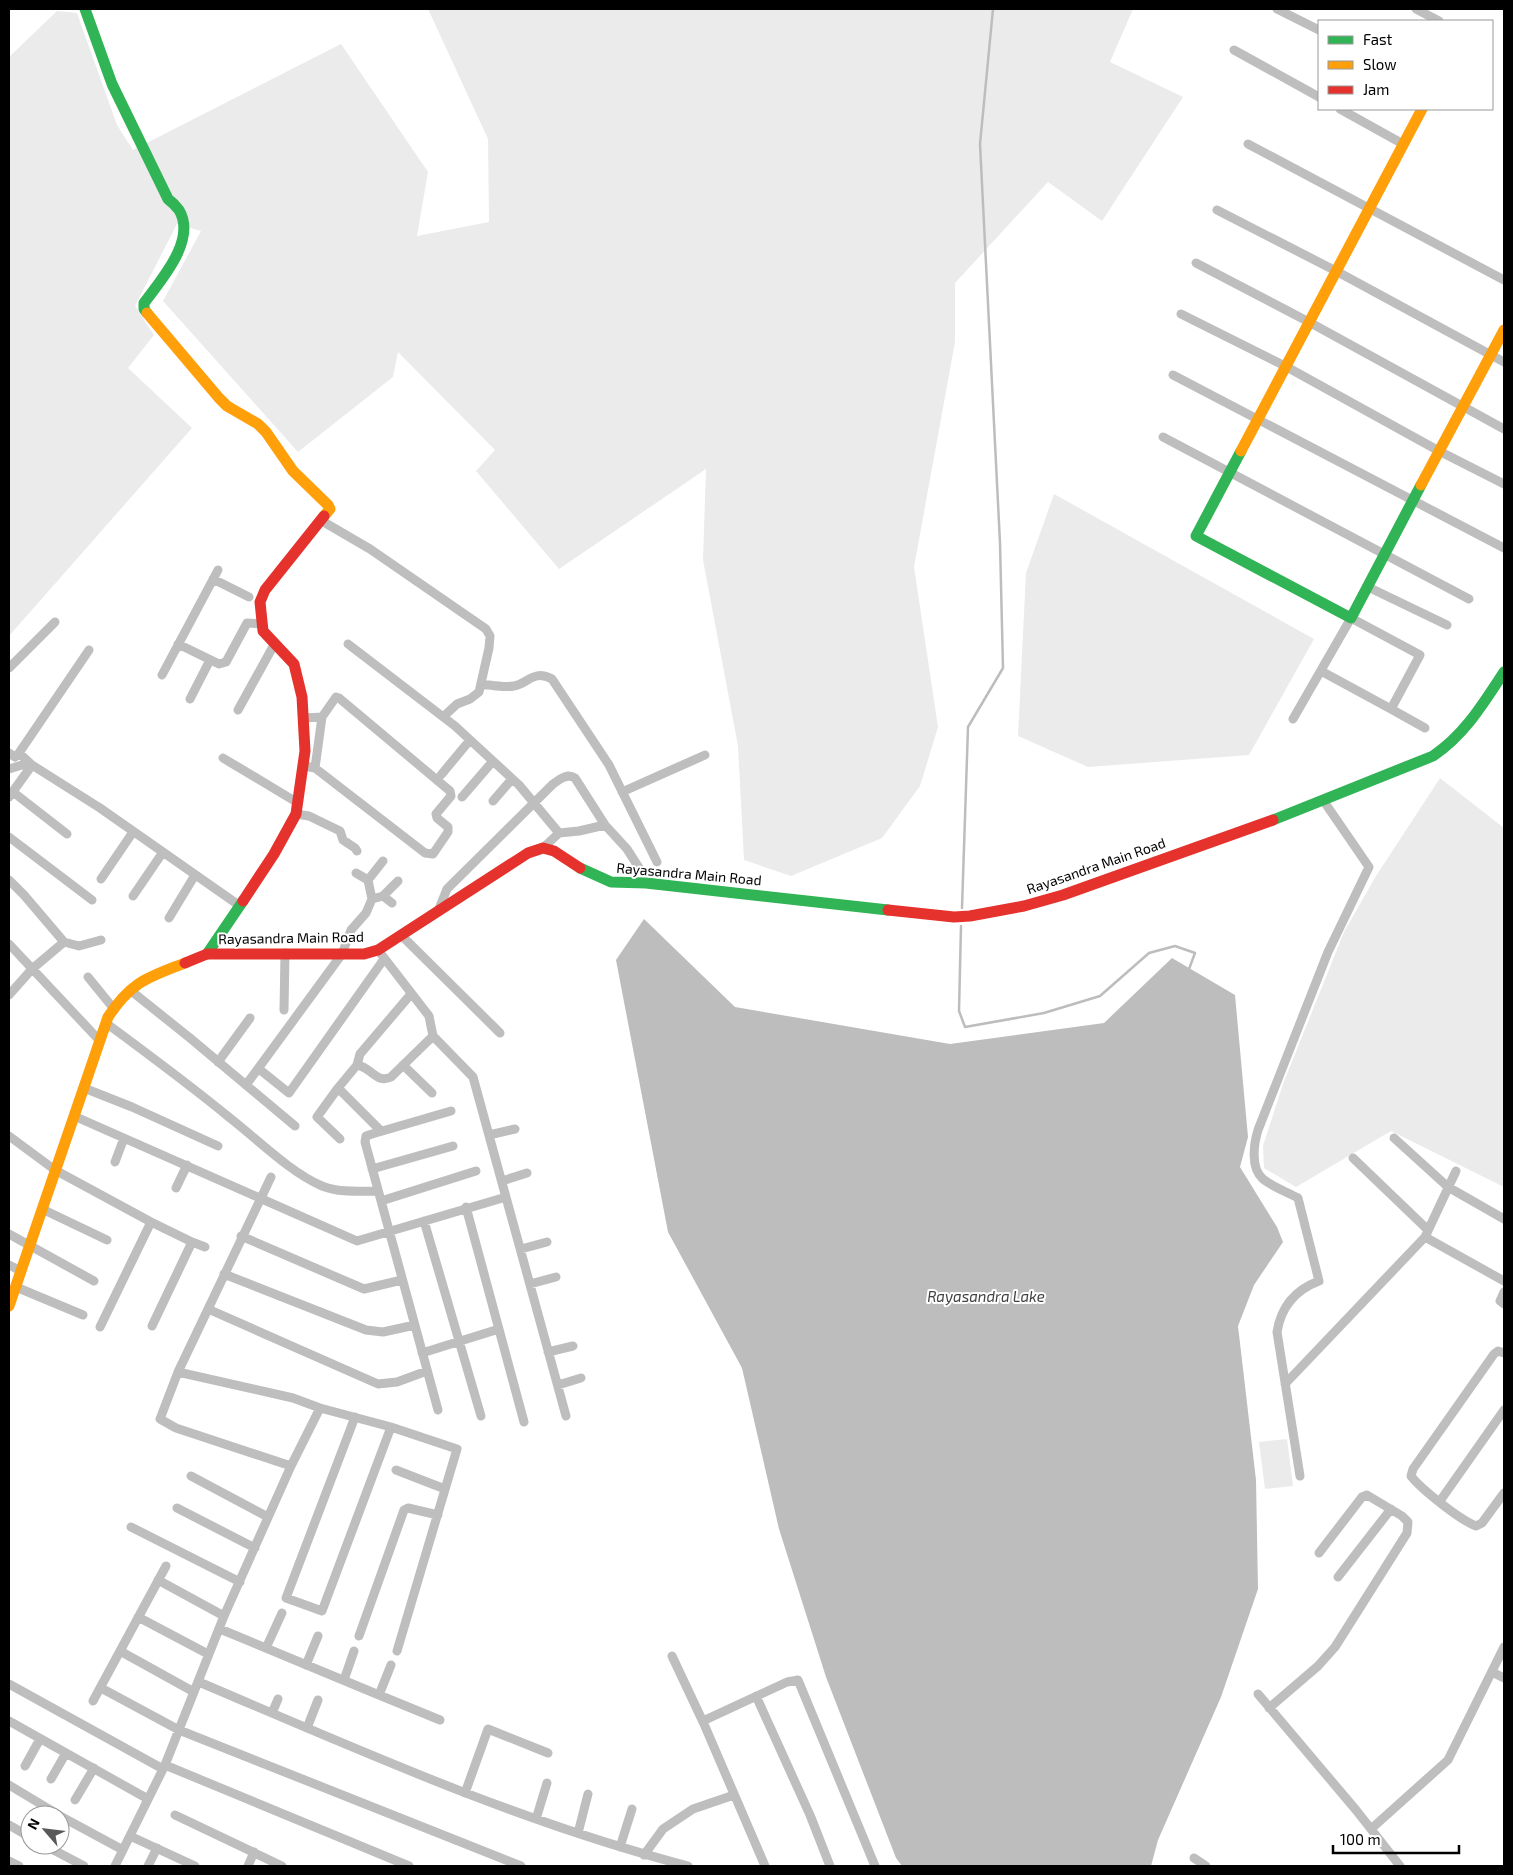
<svg xmlns="http://www.w3.org/2000/svg" width="1513" height="1875" viewBox="0 0 1513 1875" font-family="'Exo 2',sans-serif">
  <style>
    .green { fill: #ebebeb }
    .water { fill: #bdbdbd }
    .lines { fill: none; stroke-linecap: round; stroke-linejoin: round }
    .stream { stroke: #bdbdbd; stroke-width: 2.5 }
    .street { stroke: #bebebe; stroke-width: 9 }
    .fast { stroke: #30b455; stroke-width: 11 }
    .slow { stroke: #ff9f0a; stroke-width: 11 }
    .jam { stroke: #e5322d; stroke-width: 11 }
    .labels { text-anchor: middle; stroke-width: 4; stroke-linejoin: round; paint-order: stroke }
    .street-label { font-size: 14px; fill: #000; stroke: #fff }
    .water-label { font-size: 15px; font-style: italic; fill: #424242; stroke: #fff }
  </style>
  <rect width="100%" height="100%" fill="#fff"/>
  <!-- green -->
  <path class="green" d="M428 9H1133L1110 62 1183 97 1102 221 1048 182 955 283V342L914 567 938 727 920 786 882 838 791 876 744 860 738 746 703 560 706 469 559 569 476 471 495 450 398 352 393 377 298 452 163 301 201 231 177 224 135 306 154 335 128 368 192 428 9 636V57L57 11 77 13 117 125 133 150 341 44 428 172 417 236 489 222 488 139Z
    M1054 494 1314 639 1249 755 1088 767 1018 736 1026 573Z
    M1440 778 1504 828V1187L1391 1131 1296 1187 1264 1168 1263 1146 1283 1084 1344 932 1376 876Z
    M1287 1439 1293 1486 1265 1489 1259 1442Z"/>
  <!-- water -->
  <path class="water" d="M644 919 735 1007 950 1044 1104 1023 1172 958 1235 995 1248 1137 1240 1167 1277 1227 1283 1242 1254 1285 1238 1326 1256 1480 1258 1589 1221 1697 1158 1840 1151 1866H902L896 1858 826 1677 779 1529 742 1368 668 1232 616 960Z"/>
  <g class="lines">
    <!-- stream -->
    <path class="stream" d="M962 908 968 727 1003 668 1000 543 980 144 993 9
      M961 926 959 1011 965 1027 1044 1013 1100 996 1149 953 1175 946 1195 953 1189 969"/>
    <!-- street -->
    <path class="street" d="M1277 9 1319 30
      M1416 9 1439 21
      M1234 50 1319 97
      M1340 109 1403 144
      M1248 144 1504 280
      M1217 210 1336 271 1504 362
      M1196 263 1309 322 1504 429
      M1181 314 1285 366 1439 451 1504 484
      M1173 375 1504 548
      M1163 437 1469 599
      M322 521 370 549 486 629 490 636 489 648 479 692 470 699 457 704 443 717
      M213 579 249 597
      M1368 587 1447 625
      M178 644 219 664 226 662 247 623 262 624
      M348 644 455 726 519 785 559 833
      M9 668 55 622
      M1321 671 1391 709
      M162 675 218 570
      M481 684C491 685 504 688 514 686 528 684 533 669 552 679L609 765 657 862
      M190 699 210 660
      M238 710 275 643
      M303 718 322 717
      M1293 719 1351 618 1420 655 1391 709 1425 728
      M9 753 15 757 19 753 89 650
      M223 758 298 803
      M304 766 315 768 425 853 433 854 448 832V827L437 818 436 814 451 796 450 791 339 698 336 697 322 717 315 768
      M9 769 22 765H32L100 808 240 906
      M441 775 470 740
      M13 792 67 834
      M622 792 705 755
      M9 797 32 765 19 753
      M462 797 493 761
      M493 801 512 779
      M296 814 309 816 340 831 343 840 355 848 357 851
      M9 837 92 900
      M543 848 559 833 579 831 605 825
      M356 873 368 880
      M101 879 133 832
      M9 880 24 895 64 942 32 969 9 995
      M133 896 163 852
      M383 896 392 903
      M372 899 383 896 398 881
      M439 909 447 889 553 784C560 779 567 773 575 778L605 825 627 849 641 871
      M169 918 195 875
      M401 935 500 1033
      M64 942 79 946 101 940
      M9 944 100 1041
      M378 950 429 1016 433 1036 473 1077 566 1416
      M88 977 114 1009
      M130 990 190 1038 295 1126
      M284 1010 285 953
      M106 1023C148 1054 190 1085 230 1118 257 1139 291 1173 322 1186 340 1193 359 1191 378 1191
      M218 1062 250 1018
      M357 1065 360 1054 411 994
      M403 1065 432 1093
      M259 1069 289 1093 384 959
      M246 1085 342 954 351 930 366 913 372 899 368 880 383 861
      M84 1088 132 1107 218 1146
      M338 1088 381 1131
      M74 1116 357 1241 506 1197
      M489 1135 515 1129
      M9 1136 55 1170 151 1222 192 1242 152 1326
      M1394 1138 1448 1187 1504 1219
      M340 1139 317 1117 338 1088 357 1065C371 1067 376 1084 391 1077L433 1036
      M1353 1158 1428 1230
      M115 1162 124 1138
      M372 1169 453 1146
      M271 1177 178 1372 160 1419 176 1428 291 1466
      M502 1181 527 1173
      M176 1188 187 1165
      M381 1201 476 1171
      M466 1207 524 1422
      M42 1209 107 1240
      M424 1221 481 1416
      M9 1234 94 1281
      M241 1236 364 1289 402 1280
      M1425 1237 1504 1281
      M192 1242 205 1247
      M521 1249 547 1242
      M9 1265 21 1271
      M224 1274 366 1330 383 1332 415 1325
      M530 1284 556 1277
      M16 1287 83 1315
      M1504 1292 1500 1301 1504 1304
      M208 1309 378 1384 397 1382 427 1371
      M100 1327 151 1222
      M548 1352 573 1346
      M422 1353 499 1329
      M1504 1353 1498 1351 1494 1354 1413 1469 1411 1476C1421 1489 1460 1520 1476 1526L1482 1523 1504 1493
      M178 1372 293 1398 320 1408 391 1427 457 1449 397 1651
      M1285 1384 1425 1237 1456 1171
      M558 1385 581 1378
      M438 1410 365 1142 366 1136 372 1134 451 1111
      M355 1417 286 1598 322 1611 391 1427
      M396 1470 445 1489
      M191 1476 268 1517
      M1300 1476 1277 1332C1281 1307 1295 1290 1319 1281L1298 1198C1287 1192 1273 1187 1263 1179 1250 1168 1254 1143 1258 1130L1328 952 1369 867 1323 800
      M1440 1501 1504 1410
      M177 1508 255 1548
      M131 1527 240 1582
      M1338 1577 1391 1509
      M158 1580 224 1616
      M138 1617 208 1654
      M220 1629 379 1695 391 1665
      M359 1636 404 1510 408 1508 438 1515
      M266 1648 282 1613
      M120 1651 194 1692
      M672 1656 704 1724 765 1866
      M306 1665 318 1636
      M1492 1672 1504 1678
      M344 1680 354 1651
      M199 1682C359 1750 519 1822 688 1866
      M9 1684 163 1769
      M101 1688 179 1730 521 1866
      M1258 1694 1356 1810 1400 1866
      M379 1695 440 1720
      M756 1696 810 1815 830 1866
      M93 1701 166 1566
      M1269 1708 1318 1666 1335 1647 1407 1533 1408 1522 1402 1516 1367 1495 1362 1497 1319 1553
      M272 1713 278 1699
      M9 1721 148 1799
      M704 1724 705 1720 787 1682 798 1680 875 1866
      M307 1728 318 1700
      M165 1765 409 1866
      M25 1766 40 1739
      M51 1779 66 1753
      M9 1785 59 1815
      M465 1793 488 1729 548 1753
      M75 1800 94 1768
      M175 1815 282 1866
      M60 1816 123 1850
      M536 1819 547 1783
      M9 1825 30 1837
      M1371 1829 1448 1760 1504 1647
      M578 1833 588 1794
      M130 1836 195 1866
      M44 1845 84 1866
      M620 1847 632 1809
      M644 1855 663 1829 693 1809 734 1795
      M1194 1858 1206 1866
      M9 1861 19 1866
      M115 1866 165 1765 224 1616 291 1466 320 1408
      M148 1866 157 1848
      M248 1866 254 1852"/>
    <!-- fast -->
    <path class="fast" d="M85 9 112 84 168 199C172 202 176 206 179 210 197 240 161 280 144 303V309L147 313
      M1241 451 1196 536 1351 618 1421 485
      M1273 820 1433 756C1465 734 1483 704 1504 672
      M580 868 611 882 646 883 888 910
      M207 954 243 901"/>
    <!-- slow -->
    <path class="slow" d="M147 313 219 398 227 406 258 424 266 432 293 471 328 505 330 509 324 516
      M1241 451 1422 109
      M1421 485 1504 330
      M9 1306 108 1017C132 981 147 978 185 963"/>
    <!-- jam -->
    <path class="jam" d="M243 901 274 854 296 814 305 751 302 697 294 664 263 631 260 602 265 590 324 516
      M888 910 954 917 970 916 1024 906 1063 895 1273 820
      M185 963 207 954H364L378 950 528 853 543 848 554 851 580 868"/>
  </g>
  <g class="labels">
    <!-- street labels -->
    <g class="street-label">
      <text transform="translate(1096 866) rotate(-19)" y="5">Rayasandra Main Road</text>
      <text transform="translate(689 874) rotate(5)" y="5">Rayasandra Main Road</text>
      <text transform="translate(291 938) rotate(-1)" y="5">Rayasandra Main Road</text>
    </g>
    <!-- water labels -->
    <g class="water-label">
      <text x="986" y="1302">Rayasandra Lake</text>
    </g>
  </g>
  <!-- border -->
  <rect width="1513" height="1875" fill="none" stroke="#000000" stroke-width="20"/>
  <!-- legend -->
  <rect x="1318" y="20" width="175" height="90" fill="#ffffff" stroke="#999999"/>
  <rect x="1328" y="36" width="25" height="8" fill="#30b455" stroke="#999999"/>
  <text x="1363" y="45" font-size="15" fill="#000000">Fast</text>
  <rect x="1328" y="61" width="25" height="8" fill="#ff9f0a" stroke="#999999"/>
  <text x="1363" y="70" font-size="15" fill="#000000">Slow</text>
  <rect x="1328" y="86" width="25" height="8" fill="#e5322d" stroke="#999999"/>
  <text x="1363" y="95" font-size="15" fill="#000000">Jam</text>
  <!-- north arrow -->
  <g transform="translate(45 1830) rotate(298)"><circle r="24" fill="#ffffff" stroke="#999999"/>
  <path d="M0-4L9 19L0 12L-9 19Z" fill="#595959"/>
  <text y="-8" font-size="14" font-weight="bold" text-anchor="middle" fill="#000000">N</text>
  </g>
  <!-- scale -->
  <path d="M1333 1845v8h126v-8" fill="none" stroke="#000000" stroke-width="2.5"/>
  <text x="1340" y="1845" font-size="15" fill="#000000" stroke="#ffffff" stroke-width="4" paint-order="stroke">100 m</text>
</svg>
